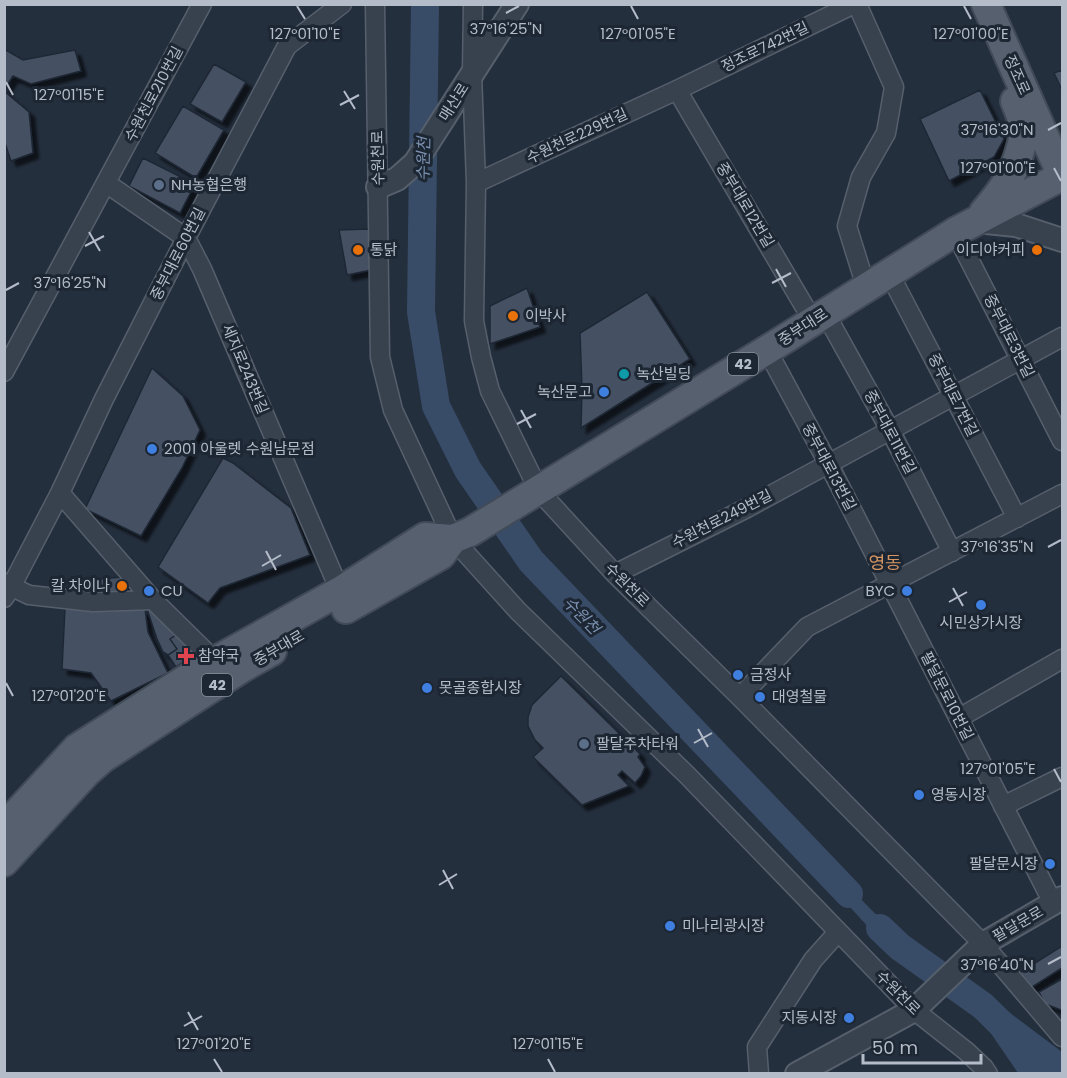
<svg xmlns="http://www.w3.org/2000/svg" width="1067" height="1078" viewBox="0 0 1067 1078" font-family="Poppins,'Noto Sans KR',sans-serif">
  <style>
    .water { fill: #394c67 }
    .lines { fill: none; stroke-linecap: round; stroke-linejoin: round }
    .river { stroke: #394c67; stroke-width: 28 }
    .building { fill: #455162; stroke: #1f2835; stroke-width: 1.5; filter: url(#shadow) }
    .minor-casing { stroke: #565f6c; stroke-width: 21 }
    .tertiary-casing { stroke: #565f6c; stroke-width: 26 }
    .primary-casing { stroke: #414a57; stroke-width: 32 }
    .minor { stroke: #38414e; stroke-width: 18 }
    .tertiary { stroke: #38414e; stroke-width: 22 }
    .primary { stroke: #56606e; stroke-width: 28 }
    .ticks { fill: none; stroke: #b4bcc9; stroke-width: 2 }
    .service-dot { fill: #5c6f8a; stroke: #1d2633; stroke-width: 2 }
    .food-dot { fill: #e8710a; stroke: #1d2633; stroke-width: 2 }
    .culture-dot { fill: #0f9aa8; stroke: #1d2633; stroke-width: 2 }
    .shop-dot { fill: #3f7fe0; stroke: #1d2633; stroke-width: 2 }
    .health-dot { fill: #e0444e; stroke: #1d2633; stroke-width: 2 }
    .labels { text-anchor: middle; stroke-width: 6; stroke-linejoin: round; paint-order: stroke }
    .shield { fill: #1d2633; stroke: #878f9c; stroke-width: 1.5 }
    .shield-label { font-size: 14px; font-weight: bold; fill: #b4bcc9 }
    .street-label { font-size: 15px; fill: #b4bcc9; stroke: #1d2633 }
    .poi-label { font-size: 15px; fill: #b4bcc9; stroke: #1d2633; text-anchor: start }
    .water-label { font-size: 16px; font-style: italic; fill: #7c92b1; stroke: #1d2633 }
    .quarter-label { font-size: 18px; fill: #d59563; stroke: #1d2633 }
    .ticks-label { font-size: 15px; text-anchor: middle; fill: #b4bcc9; stroke: #1d2633; stroke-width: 6; stroke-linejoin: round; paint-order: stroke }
  </style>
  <defs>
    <filter id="shadow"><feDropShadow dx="5.5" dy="5.5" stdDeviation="1.5" flood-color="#0009"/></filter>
  </defs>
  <rect width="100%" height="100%" fill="#242f3e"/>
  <!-- water -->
  <path class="water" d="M828 860C853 892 881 923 914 946L901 963V956L871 930 818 872Z
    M990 998 1062 1052V1073H1018L977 1013Z"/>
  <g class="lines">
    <!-- river -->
    <path class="river" d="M425 4 421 312 436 406 468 470 531 561 849 894
      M880 928 900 947 983 1006 1052 1074"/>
  </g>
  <!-- building -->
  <path class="building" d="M4 49 23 60 75 50 81 71 31 84 13 76 4 90Z
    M214 64 246 82 222 122 190 104Z
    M1062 70V90L1054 73Z
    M980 90 1004 139 994 157 949 181 920 119Z
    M4 91 29 112 33 153 11 161 4 140Z
    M183 106 224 130 196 178 155 153Z
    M143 158 195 184 180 213 129 186Z
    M369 229 376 269 347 275 339 230Z
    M527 288 540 327 490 344V306Z
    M647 292 690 359 581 428 582 389 580 333Z
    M152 368 183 396 200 430 182 468 141 536 85 509Z
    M223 458 233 463 291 508 310 555 220 588 208 603 158 567Z
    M123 577 128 586 125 593 100 595 99 579Z
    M65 608 145 609 148 632 168 673 111 701 91 673 62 669Z
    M147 609 163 615 182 631 170 639 177 649 168 655 163 652 157 639Z
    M182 631 197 654 176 667 168 655 177 649 170 639Z
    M561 676 640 754 638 757 645 767 641 776 635 783 622 771 618 775 629 786 582 805 533 757 543 748 535 740 528 726V717L532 705Z
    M1062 946V968L1029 989 1019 973Z
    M1062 979V1010H1061L1045 1004 1039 992Z"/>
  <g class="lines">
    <!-- minor casing -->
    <g class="minor-casing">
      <path id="minor" d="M375 4 380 357 393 410 453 539 518 611 687 775 914 1010 966 1051 984 1068 988 1074
        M473 4 472 73 476 183 474 321 481 357 490 391 539 491 615 574 740 697 983 944 1062 1037
        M857 4 894 87 886 133 861 177 847 226 866 287
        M677 90 813 321
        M106 183 186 238 202 269 340 591
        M476 183 677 90 854 4
        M955 232 1062 441
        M889 273 1017 518
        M825 313 890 430 952 552
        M767 350 828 463 1053 903
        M4 372 202 4
        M60 493 153 600
        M615 574 747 508 1062 337
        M4 583 29 595 93 602 153 600 215 661
        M4 598 11 587 60 493 104 399 186 238 287 46 342 4
        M740 697 807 627 1062 494
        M959 718 1062 659
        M1003 806 1062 777
        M759 1074 757 1047 813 960 838 932"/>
    </g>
    <!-- tertiary casing -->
    <g class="tertiary-casing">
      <path id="tertiary" d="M378 187 397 179 415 163 517 4
        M976 221 1016 225 1062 240
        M797 1074 914 1010 983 944 1062 898"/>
    </g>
    <!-- primary casing -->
    <g class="primary-casing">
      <path id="primary" d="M984 212C1002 191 1014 175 1021 147 1023 141 1024 134 1024 128 1023 119 1018 109 1015 101
        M346 609 441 555 453 539
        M4 827 77 748 140 708 215 661 340 591 425 537 453 539 470 532 767 350 955 232 1062 176 986 4
        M4 862 87 772 103 758 242 668 272 651"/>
    </g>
    <!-- minor -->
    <use href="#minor" class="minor"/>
    <!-- tertiary -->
    <use href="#tertiary" class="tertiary"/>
    <!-- primary -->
    <use href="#primary" class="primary"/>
  </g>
  <!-- ticks -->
  <path class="ticks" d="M297 6 305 19M631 6 638 19M964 6 971 19M506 13 519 6M6 82 13 95M344 91 355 109M340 105 359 95M1048 130 1061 123M1054 168 1061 181M89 232 100 251M85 246 104 236M776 269 786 287M772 283 791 273M6 290 19 283M521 410 531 428M517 424 536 414M1048 547 1061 540M266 551 276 570M262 566 281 555M953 588 963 606M949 602 967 592M6 683 13 696M698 729 708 747M694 743 712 733M1054 769 1061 782M443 870 453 889M439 885 457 874M1048 964 1061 957M188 1012 198 1030M184 1026 202 1016M214 1059 222 1072M548 1059 555 1072"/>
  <!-- markers -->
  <g class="service-dot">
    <circle cx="159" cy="185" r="6"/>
    <circle cx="584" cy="744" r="6"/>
  </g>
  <g class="food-dot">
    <circle cx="358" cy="250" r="6"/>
    <circle cx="1037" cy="250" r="6"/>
    <circle cx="513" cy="316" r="6"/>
    <circle cx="122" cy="586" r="6"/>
  </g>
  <circle class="culture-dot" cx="624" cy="374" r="6"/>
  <g class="shop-dot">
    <circle cx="604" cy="392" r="6"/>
    <circle cx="152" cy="449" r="6"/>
    <circle cx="149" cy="591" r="6"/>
    <circle cx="907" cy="591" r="6"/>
    <circle cx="981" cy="605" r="6"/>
    <circle cx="738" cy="675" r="6"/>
    <circle cx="427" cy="688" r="6"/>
    <circle cx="760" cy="697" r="6"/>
    <circle cx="919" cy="795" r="6"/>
    <circle cx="1050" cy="864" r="6"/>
    <circle cx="670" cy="926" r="6"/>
    <circle cx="849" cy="1018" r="6"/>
  </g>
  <path class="health-dot" d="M183 647h6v6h6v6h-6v6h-6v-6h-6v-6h6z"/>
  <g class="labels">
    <!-- shield labels -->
    <g class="shield">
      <rect x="728" y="353" width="30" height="22" rx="4.5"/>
      <rect x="202" y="674" width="30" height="22" rx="4.5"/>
    </g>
    <g class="shield-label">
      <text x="743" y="369">42</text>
      <text x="217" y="690">42</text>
    </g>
    <!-- street labels -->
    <g class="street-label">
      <text transform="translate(765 47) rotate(-26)" y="5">정조로742번길</text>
      <text transform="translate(1017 75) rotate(66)" y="5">정조로</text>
      <text transform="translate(154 94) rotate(-62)" y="5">수원천로210번길</text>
      <text transform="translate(454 102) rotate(-58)" y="5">매산로</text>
      <text transform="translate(577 136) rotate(-25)" y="5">수원천로229번길</text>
      <text transform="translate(378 158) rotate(-91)" y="5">수원천로</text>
      <text transform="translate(745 205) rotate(59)" y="5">중부대로12번길</text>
      <text transform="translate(178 254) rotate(-63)" y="5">중부대로60번길</text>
      <text transform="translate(803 327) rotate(-33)" y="5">중부대로</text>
      <text transform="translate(1009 336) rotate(63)" y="5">중부대로3번길</text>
      <text transform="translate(245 369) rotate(67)" y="5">세지로243번길</text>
      <text transform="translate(953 395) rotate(63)" y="5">중부대로7번길</text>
      <text transform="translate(890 432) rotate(62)" y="5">중부대로11번길</text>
      <text transform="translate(829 467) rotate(62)" y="5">중부대로13번길</text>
      <text transform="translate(722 519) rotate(-27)" y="5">수원천로249번길</text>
      <text transform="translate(627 585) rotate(45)" y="5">수원천로</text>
      <text transform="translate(279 648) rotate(-30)" y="5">중부대로</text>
      <text transform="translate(947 696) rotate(63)" y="5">팔달문로10번길</text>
      <text transform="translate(1018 924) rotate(-30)" y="5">팔달문로</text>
      <text transform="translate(898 993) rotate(45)" y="5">수원천로</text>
    </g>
    <!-- poi labels -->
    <g class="poi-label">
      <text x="171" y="190">NH농협은행</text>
      <text x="370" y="255">통닭</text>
      <text x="1025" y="255" text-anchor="end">이디야커피</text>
      <text x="525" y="321">이박사</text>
      <text x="636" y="379">녹산빌딩</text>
      <text x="592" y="397" text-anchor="end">녹산문고</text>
      <text x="164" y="454">2001 아울렛 수원남문점</text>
      <text x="110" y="591" text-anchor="end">칼 차이나</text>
      <text x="161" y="596">CU</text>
      <text x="895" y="596" text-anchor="end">BYC</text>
      <text x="981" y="628" text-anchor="middle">시민상가시장</text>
      <text x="198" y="661">참약국</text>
      <text x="750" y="680">금정사</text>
      <text x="439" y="693">못골종합시장</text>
      <text x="772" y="702">대영철물</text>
      <text x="596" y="749">팔달주차타워</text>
      <text x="931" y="800">영동시장</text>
      <text x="1038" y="869" text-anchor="end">팔달문시장</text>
      <text x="682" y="931">미나리광시장</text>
      <text x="837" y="1023" text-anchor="end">지동시장</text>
    </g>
    <!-- water labels -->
    <g class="water-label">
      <text transform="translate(423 159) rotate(-89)" y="6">수원천</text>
      <text transform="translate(582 615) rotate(46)" y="6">수원천</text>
    </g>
    <!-- quarter labels -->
    <g class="quarter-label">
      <text x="885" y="569">영동</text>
    </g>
  </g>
  <g class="ticks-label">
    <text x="506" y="34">37°16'25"N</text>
    <text x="305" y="39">127°01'10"E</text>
    <text x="638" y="39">127°01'05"E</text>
    <text x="971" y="39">127°01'00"E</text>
    <text x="69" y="100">127°01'15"E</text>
    <text x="997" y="135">37°16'30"N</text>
    <text x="998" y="173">127°01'00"E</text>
    <text x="70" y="288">37°16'25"N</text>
    <text x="997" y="552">37°16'35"N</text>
    <text x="69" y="701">127°01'20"E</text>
    <text x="998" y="774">127°01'05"E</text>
    <text x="997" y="970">37°16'40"N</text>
    <text x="214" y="1049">127°01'20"E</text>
    <text x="548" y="1049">127°01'15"E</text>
  </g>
  <!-- border -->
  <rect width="1067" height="1078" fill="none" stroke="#b4bcc9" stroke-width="12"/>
  <!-- scale -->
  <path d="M863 1054v9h118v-9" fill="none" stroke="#b4bcc9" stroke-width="3"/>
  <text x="872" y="1054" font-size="18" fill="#b4bcc9" stroke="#1d2633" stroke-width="4.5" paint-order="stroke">50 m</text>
</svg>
